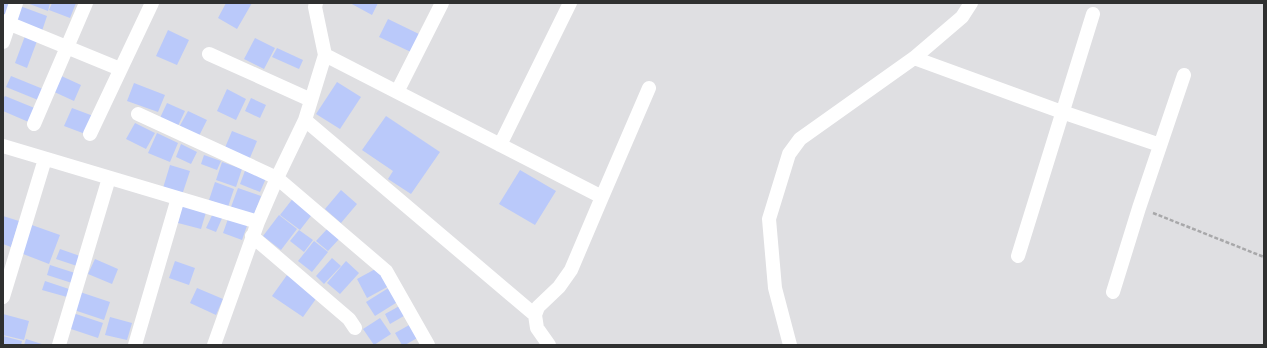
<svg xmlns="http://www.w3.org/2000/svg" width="1267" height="348" viewBox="0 0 1267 348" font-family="'Noto Sans',sans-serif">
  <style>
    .building { fill: #bac9fa }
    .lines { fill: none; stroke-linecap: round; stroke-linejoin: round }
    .path { stroke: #a8a8aa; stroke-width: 2.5; stroke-dasharray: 4 2; stroke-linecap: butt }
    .street { stroke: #fff; stroke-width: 14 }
  </style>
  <rect width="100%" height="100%" fill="#dfdfe2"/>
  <!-- building -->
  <path class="building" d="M3 3H10L5 17 3 16Z
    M27 3H50L48 11Z
    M52 3H76L70 18 49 10Z
    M226 3H252L237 29 218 18Z
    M350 3H378L372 15Z
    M20 6 47 16 41 34 13 24Z
    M388 19 421 35 413 53 379 37Z
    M168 30 189 40 177 65 156 56Z
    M25 36 37 41 27 68 15 63Z
    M255 38 275 48 264 69 244 59Z
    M277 48 303 60 299 69 272 57Z
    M57 74 81 85 74 101 50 90Z
    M11 76 43 89 38 100 6 87Z
    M337 82 361 97 340 129 316 114Z
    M134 83 165 95 158 112 127 101Z
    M227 89 246 99 236 120 217 111Z
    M5 96 37 109 31 123 3 111V99Z
    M251 98 266 105 260 118 245 111Z
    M167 103 185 111 177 128 159 120Z
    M72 108 96 117 88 135 64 126Z
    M188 111 207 120 198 138 178 129Z
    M386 116 440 152 411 194 388 179 393 171 362 150Z
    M135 123 155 133 146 149 126 139Z
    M232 131 257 141 249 160 224 150Z
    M157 133 178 143 170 162 148 153Z
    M181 144 197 152 191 164 176 157Z
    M204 155 221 161 217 170 201 164Z
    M222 162 242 169 236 187 216 180Z
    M170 165 190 171 182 195 163 188Z
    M246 168 267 176 260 192 240 184Z
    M520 170 556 191 535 225 499 204Z
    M215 182 234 189 228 207 209 200Z
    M238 188 261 196 254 215 231 207Z
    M341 190 357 204 341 223 325 209Z
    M294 197 314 212 300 230 280 215Z
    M183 203 207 209 201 229 178 223Z
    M214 211 223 216 216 232 206 228Z
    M279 215 297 229 281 250 263 236Z
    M3 216 19 221 11 247 3 244Z
    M229 216 248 223 242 240 223 233Z
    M29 224 60 235 49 264 18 252Z
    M328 228 340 238 328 251 316 241Z
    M299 230 313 240 304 252 290 241Z
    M314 241 328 252 312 272 298 261Z
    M60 249 80 256 77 266 56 259Z
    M332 258 341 266 324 284 316 276Z
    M95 259 118 269 112 284 88 274Z
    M175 261 195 268 189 285 169 278Z
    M346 261 359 273 340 294 327 283Z
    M50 265 75 273 72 283 47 275Z
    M379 267 389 286 367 298 357 279Z
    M287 275 318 296 303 317 272 296Z
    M45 281 69 289 67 297 42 290Z
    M390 287 399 301 375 316 366 302Z
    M197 288 223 299 216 315 190 303Z
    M80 292 110 302 104 320 74 310Z
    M403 304 409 313 390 324 385 314Z
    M73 313 103 323 98 338 68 328Z
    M3 314 29 321 24 340 3 335Z
    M110 317 132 323 127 340 105 335Z
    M380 318 391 334 374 345 363 329Z
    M411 324 419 337 405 345H402L395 333Z
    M3 336 22 341 21 345H3Z
    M26 339 45 345H24Z"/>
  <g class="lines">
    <!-- path -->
    <path class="path" d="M1153 213 1264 257"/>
    <!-- street -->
    <path class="street" d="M3 21 120 69
      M3 42 16 3
      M209 54 311 100
      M325 55 602 197
      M914 58 1062 112 1160 145
      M397 92 442 3
      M138 114 277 178 386 271 428 345
      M305 120 535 315
      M34 124 86 3
      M90 134 152 3
      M500 145 570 3
      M3 146 258 222
      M252 236 349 319 355 328
      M1018 256 1093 14
      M1113 292 1139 208 1184 75
      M3 297 45 159
      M59 345 109 178
      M135 345 178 198
      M214 345 258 222 277 178 305 120 325 55 315 7 316 3
      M549 345 537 328 535 315 538 307 559 287 571 270 602 197 649 88
      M790 345 775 288 769 219 789 154 800 139 914 58 962 17 971 3"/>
  </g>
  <!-- border -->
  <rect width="1267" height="348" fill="none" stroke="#2f3030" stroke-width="8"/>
</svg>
